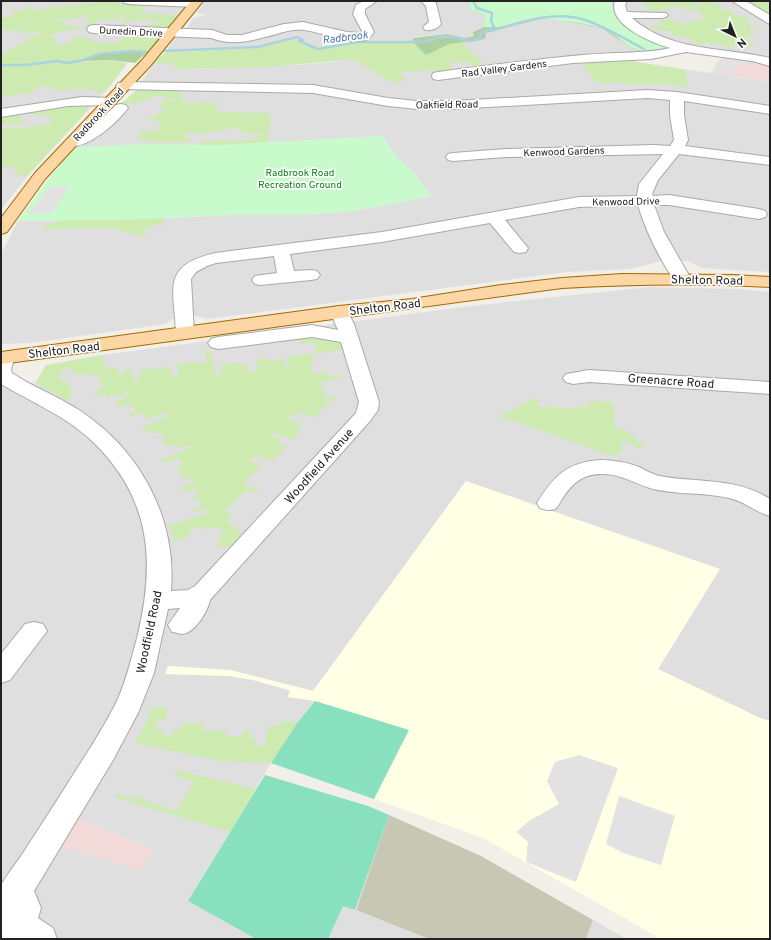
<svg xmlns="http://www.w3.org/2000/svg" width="771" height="940" viewBox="0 0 771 940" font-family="Overpass,sans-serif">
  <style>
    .residential { fill: #e0dfdf; fill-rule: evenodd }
    .commercial { fill: #f2dad9 }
    .education { fill: #ffffe5 }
    .construction { fill: #c7c7b4 }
    .grass { fill: #cdebb0 }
    .forest { fill: #add19e }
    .park { fill: #c8facc }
    .pitch { fill: #88e0be }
    .parking { fill: #e2e2e2 }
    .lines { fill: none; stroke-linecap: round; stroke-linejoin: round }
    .stream { stroke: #aad3df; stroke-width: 2.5 }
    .minor-casing { stroke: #a9a9a9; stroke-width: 2 }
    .major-casing { stroke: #a06b00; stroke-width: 2 }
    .minor { fill: #fff; fill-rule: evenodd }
    .major { fill: #fcd6a4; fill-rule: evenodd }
    .labels { text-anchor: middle; stroke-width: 3.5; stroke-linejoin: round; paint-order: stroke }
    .far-street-label { font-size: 10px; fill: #222; stroke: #fff }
    .far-park-label { font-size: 10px; fill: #0c8416; stroke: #fff }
    .far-water-label { font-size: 11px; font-style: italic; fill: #4a7aab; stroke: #fff }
    .street-label { font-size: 12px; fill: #222; stroke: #fff }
  </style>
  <rect width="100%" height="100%" fill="#f2efe9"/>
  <!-- residential -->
  <path class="residential" d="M1 1H190L147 52 132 51 94 54 82 60 67 63 60 60 24 64H1Z
    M205 1H468L470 9 484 15 485 27 475 36 465 38 447 34 413 37V41H370L317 47 305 45 290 40 254 48 165 53 175 37 181 36 185 32 193 18 206 15 197 13Z
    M613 1H770V66L764 63 686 49 634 57 636 62 770 82V272L701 268 689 261H662L630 269 567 272 208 319 197 316 172 319 166 324 30 343 1 344V254L18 221 121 220 231 215H302L353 211 432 196 409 167 396 157 383 136 221 145 148 144 81 147 127 107 119 106 137 90 153 63H171L176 69 270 67 321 63 353 59 413 42 469 41 486 33 540 19 562 20 603 29 630 47 649 51 669 46 645 38 618 19 611 3Z
    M56 61 68 63 95 61 127 63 106 91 28 175 1 210V66H27Z
    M650 287 739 289 770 292V721L760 718 658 669 719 570 466 481 313 691 230 670 166 674 229 676 253 680 290 691 288 697 315 701 298 722 271 763 188 901 256 939H1V386L35 383 46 365 102 355 470 306ZM78 818 120 836 154 849 62 846Z
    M343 905 429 939H328Z
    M593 920 627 939H586Z"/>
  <!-- commercial -->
  <path class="commercial" d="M724 57 764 63 770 66V82L711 73 718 61Z
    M78 818 120 836 154 849 140 870 62 847Z"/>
  <!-- education -->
  <path class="education" d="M466 481 720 569 658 669 760 718 770 721V939H661L483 838 374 799 408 730 315 701 288 697 290 690 253 680 229 676 165 674 168 666 230 670 313 691Z"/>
  <!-- construction -->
  <path class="construction" d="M389 815 481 856 593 920 586 939H429L356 910Z"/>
  <!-- grass -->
  <path class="grass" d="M646 1H696L699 2 691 9 686 10 683 7H667L669 10 646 11 644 10 652 9 643 4Z
    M744 1H770V14L763 13Z
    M101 2 148 4 140 13 179 15 167 28H132L160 22 155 19 138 20 130 21 123 28H119L117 24H123L126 17H121L120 20 100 19C97 25 91 27 85 24L89 20 88 17 55 20 56 22H65L67 26 88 28 58 32 50 37 57 39 53 42 60 43 56 46C66 47 74 37 85 35L83 39H93L92 42 100 43 110 41 109 43 122 42 119 41 131 34 155 35 161 37 147 52 132 51 100 53 82 60 67 63 60 60 24 64H1V55L44 31 23 34 21 30 6 31 1 25V17H13L12 12 25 10 24 8 33 6 32 10Z
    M703 2H712L725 8 719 9 722 11 729 10 736 16 744 15 750 19 743 20 752 26H760L761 28H751V33L756 34 755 35 747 36 746 38H749L747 42 756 43 749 47 744 44 730 46 729 47 733 49H728L726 46 706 43 698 45 691 43 696 41C686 37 678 35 668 35L673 34C671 30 660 29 654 31L650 26H660V21L651 20H675L678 23 695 22 693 20 705 19 700 12 690 11Z
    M298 39 305 45 317 47 370 41 414 42 459 39 486 66 476 68 468 61 449 63 453 70 438 72 432 70 401 72 397 74 403 75 406 81 393 83 353 59 270 67 176 69 171 63H153L165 53 254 48Z
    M634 57 636 62 686 70 687 87 664 84H624L623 80 620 81 621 83H597L579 61Z
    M111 60 127 63C120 72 107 96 95 94L96 90H86V89L51 90 53 87 39 86 31 93 1 97V66H27L56 61 68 63Z
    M137 90 182 92 180 100H184V103H197L199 101 200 102 216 104 218 101H219L216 112 271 113 268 142 221 145H193C213 138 233 141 254 140V137L262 136 261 133 242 134 241 128 226 129V131L209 132V135L203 133H186L184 137 193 140 186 142H147V139H137L142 131 168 130H158L162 121 147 120 149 117H157L159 111H166L167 109 160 107 162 101H175L176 99H163L164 96H152L150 100H144L137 104 122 103Z
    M81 105 88 108V110L28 175H18L14 173 18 169 15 167 1 166V128L32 127 53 123 47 114 36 116 33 112Z
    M20 115 23 124H1V118Z
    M163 218 162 222 170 227 159 223 142 231 147 233 145 234 147 236 146 237 119 231V228L42 229 45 224H55L57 220Z
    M312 335 328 338 340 343 342 349 312 355 314 362 309 363 315 374 327 372 329 377 339 375 340 379 321 381 325 398 335 397 336 401 331 400 314 418 296 412 288 419 302 423 296 430 301 431 293 440 272 432 269 435 281 439 278 443 287 446 272 461 256 455 249 461 261 465 243 484 260 490 256 493 246 490 225 511 232 514 226 520 242 533 231 547 217 546 223 529 208 528 207 530 192 527 187 538 174 541 169 525 209 513 206 509 195 512 193 509 202 506 198 499 191 500V498L199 495 196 488 183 492 182 488 184 485 195 482 192 478 185 480 177 467 183 465 179 458 163 463 161 460 191 447 188 444 178 449 174 444 167 447 161 440 166 438 159 432 153 434 148 430 144 431 141 428 170 415 166 412 149 419 140 413 130 417 128 415 137 410 128 404 122 407 114 403 132 393 129 391 117 397 113 394 107 397 102 393 97 396 93 392 105 385 97 384 102 377 72 373 74 370 71 368 65 369 57 379 65 381 71 388V397L66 400 36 383 46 365 102 355 106 369 117 368 120 375 125 374 124 371 131 370 134 380 140 379 138 371 159 367 160 370H164V367L169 366 172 377 179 376 177 362H181V364L196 362V364L208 362 205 351H210L216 375 221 374 220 366 237 362 239 365 246 364 249 372 260 370 255 360 268 358 269 361 282 359 285 366 289 365 286 357 317 353 313 342 300 344 296 337Z
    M542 394 535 399 539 402 537 404 544 408 548 405V407L579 409V406L589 407V401L614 402 615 429 626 430 644 446 641 449 624 440 619 446 624 448 615 457 511 420 498 417Z
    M152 707 168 708 165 721 158 720 155 729 163 730 162 735 172 736 174 730H181L183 723 204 724 203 731H226V736H242L243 731H249L248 738H255L254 746H265L268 726H281L282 721 298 722 271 763 220 761 135 743 148 719Z
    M176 770 256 789 230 832 117 798 118 794 131 799 134 796 175 811 194 782 173 774Z"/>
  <!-- forest -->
  <path class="forest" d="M468 1H613L611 3 619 19 645 38 667 48 649 51H638L630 47 603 29 562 20 540 19 486 33 485 39 449 44 426 55 413 42V38L447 34 465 38 474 36 473 32 485 27 484 15 470 9Z
    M132 51 147 52 135 63 111 60 83 61 82 60 100 53Z"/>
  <!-- park -->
  <path class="park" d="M468 1H613L611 3 619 19 645 38 669 46C665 49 659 49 654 50 629 56 623 36 603 29 591 24 552 18 539 19 521 21 503 29 485 27L484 15 470 9Z
    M383 136 396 157 409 167 432 196 353 211 302 215H231L121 220 18 221 45 184 73 149 81 147 148 144 221 145Z"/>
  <!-- pitch -->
  <path class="pitch" d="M315 701 409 730 374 799 271 763 298 722Z
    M265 775 368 806 389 815 355 910 343 906 328 939H256L188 901Z"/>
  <!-- parking -->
  <path class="parking" d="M726 58 751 62 748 66 738 64 732 73 721 72 720 74 711 73 718 61 724 62Z
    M50 186 69 187 52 213 28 214Z
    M579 755 618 768 576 882 526 862 528 842 516 832 529 821 559 804 547 781 555 762Z
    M619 796 675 816 661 865 623 853 606 844Z"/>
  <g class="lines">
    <!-- stream -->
    <path class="stream" d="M491 31C521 22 555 10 585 20 606 27 625 39 644 49
      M163 51 258 47 297 37 303 40 299 41 318 49 358 42H424L440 37H452L471 41 480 39 481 33 494 27 491 21 492 13 477 8 473 1
      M1 65H25L57 61 67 63 84 60 99 54 131 51 147 52"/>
    <!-- minor casing -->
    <g class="minor-casing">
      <path id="minor" d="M122 1H196L200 4 198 6 194 7 128 4 124 3Z
        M363 1H377L365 9V14L374 32C372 35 369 39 365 40 348 45 322 32 304 30 296 29 285 31 277 34 252 40 236 47 211 38L93 33 89 32 87 29 89 26 93 25 212 30 227 35H242L284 24 303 22 347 32 360 33 362 31 353 14 356 5Z
        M421 1H434L436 3 441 24C437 29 431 31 425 30L423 27 429 22 426 6Z
        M615 1H627L625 5 627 12 666 13 668 15 666 17 662 18H632C670 52 724 47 770 58V66L752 61 686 52 651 59 573 63 438 80 433 79 432 76 433 73 438 72C486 66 535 59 583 55 612 52 642 54 671 48 654 44 607 25 615 1Z
        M732 1H746L770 15V24L766 22Z
        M123 82 313 85 388 98 417 101H453L647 90 677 92 770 106V114L684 101V115L688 140 685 146 770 157V165L679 154 658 180 652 194 653 196 669 195 759 209 765 211 767 214 765 217 759 219 669 205H654L664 232 691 279 688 283 682 284 676 283C660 260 646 232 638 205L579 207 505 220 528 248 526 252 520 253 514 252 490 223 382 242 290 254 294 271 311 270 317 271 320 275 317 279 311 280 261 285 255 284 252 280 255 276 277 273 274 256 216 263 207 266 196 272 191 279 194 333 192 337 185 339 178 337 176 333C174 287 161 266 215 253L382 232 579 197 637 196 639 184 663 154 506 157 453 161 448 160 446 157 448 154 453 153 506 149 654 145 670 146 674 140 670 115V100L647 98 453 109H417L388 106 313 93 118 89 116 86 118 83Z
        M82 97 114 98 116 101 114 104 109 105 68 106 1 117V109Z
        M121 104 126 105 128 108C117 123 86 151 66 146L64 143 66 140C87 135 100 119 116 105Z
        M339 306 346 308 354 324 379 402 378 410 370 421 210 600C208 611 194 634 182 634 179 634 175 632 172 632L168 625 180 608 168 609 154 673 138 713 113 760 34 891 41 908 38 918 53 928 57 939H1C1 930 0 892 1 886 3 880 18 861 23 853 42 824 61 794 80 764 93 744 106 723 117 701 126 681 131 660 137 638 156 561 151 497 91 440 64 415 31 402 1 384V353L11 354 14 358 11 370 12 373C33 387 57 396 79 410 140 450 177 518 171 591L188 590 195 586 356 413 359 402 341 342 312 337 218 349 211 347 208 343 211 339 218 337 312 325 338 330 330 312 332 308Z
        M589 370 770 382V394L589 382 573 384 566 382 563 378 566 374Z
        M599 460C613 460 626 462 639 467 645 470 652 474 659 476 696 483 736 477 770 499V516C755 512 744 501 729 498 704 492 678 495 653 489 635 484 620 473 601 474 582 474 572 484 562 499 560 502 558 507 555 509 550 511 545 510 540 508L537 503C554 476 566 463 599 460Z
        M34 622 43 624 47 631 10 680 1 683V654L25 624Z"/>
    </g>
    <!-- major casing -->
    <g class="major-casing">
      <path id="major" d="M191 1H203L151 65 45 179 7 232 1 234V218L35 173 143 59Z
        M622 274 734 275 770 277V287C701 283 631 284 562 288L1 364V352L339 306 412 299 501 285 562 278Z"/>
    </g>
    <!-- minor -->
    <use href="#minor" class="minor"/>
    <!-- major -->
    <use href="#major" class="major"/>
  </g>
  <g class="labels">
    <!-- far-street labels -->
    <g class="far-street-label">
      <text transform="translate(131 31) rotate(3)" y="4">Dunedin Drive</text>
      <text transform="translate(504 68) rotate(-7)" y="4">Rad Valley Gardens</text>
      <text transform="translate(447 104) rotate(-1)" y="4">Oakfield Road</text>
      <text transform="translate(98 114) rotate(-47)" y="4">Radbrook Road</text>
      <text transform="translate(564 151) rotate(-2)" y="4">Kenwood Gardens</text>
      <text transform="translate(626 201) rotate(-1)" y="4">Kenwood Drive</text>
    </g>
    <!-- far-park labels -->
    <g class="far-park-label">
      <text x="300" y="176">Radbrook Road<tspan x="300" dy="12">Recreation Ground</tspan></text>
    </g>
    <!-- far-water labels -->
    <g class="far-water-label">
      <text transform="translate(345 37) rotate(-7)" y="4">Radbrook</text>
    </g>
    <!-- street labels -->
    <g class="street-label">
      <text transform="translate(707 280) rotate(1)" y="4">Shelton Road</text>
      <text transform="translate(385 307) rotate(-7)" y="4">Shelton Road</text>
      <text transform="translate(64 350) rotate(-7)" y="4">Shelton Road</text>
      <text transform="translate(671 381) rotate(4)" y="4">Greenacre Road</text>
      <text transform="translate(319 466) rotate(-48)" y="4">Woodfield Avenue</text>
      <text transform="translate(149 632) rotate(-78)" y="4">Woodfield Road</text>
    </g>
  </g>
  <!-- border -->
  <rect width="771" height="940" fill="none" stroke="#222222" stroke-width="4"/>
  <!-- north arrow -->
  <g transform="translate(735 36) rotate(137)" stroke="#ffffff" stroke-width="3" paint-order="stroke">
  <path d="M0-3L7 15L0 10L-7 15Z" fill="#222222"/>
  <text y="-6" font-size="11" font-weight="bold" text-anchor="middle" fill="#222222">N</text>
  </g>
</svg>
